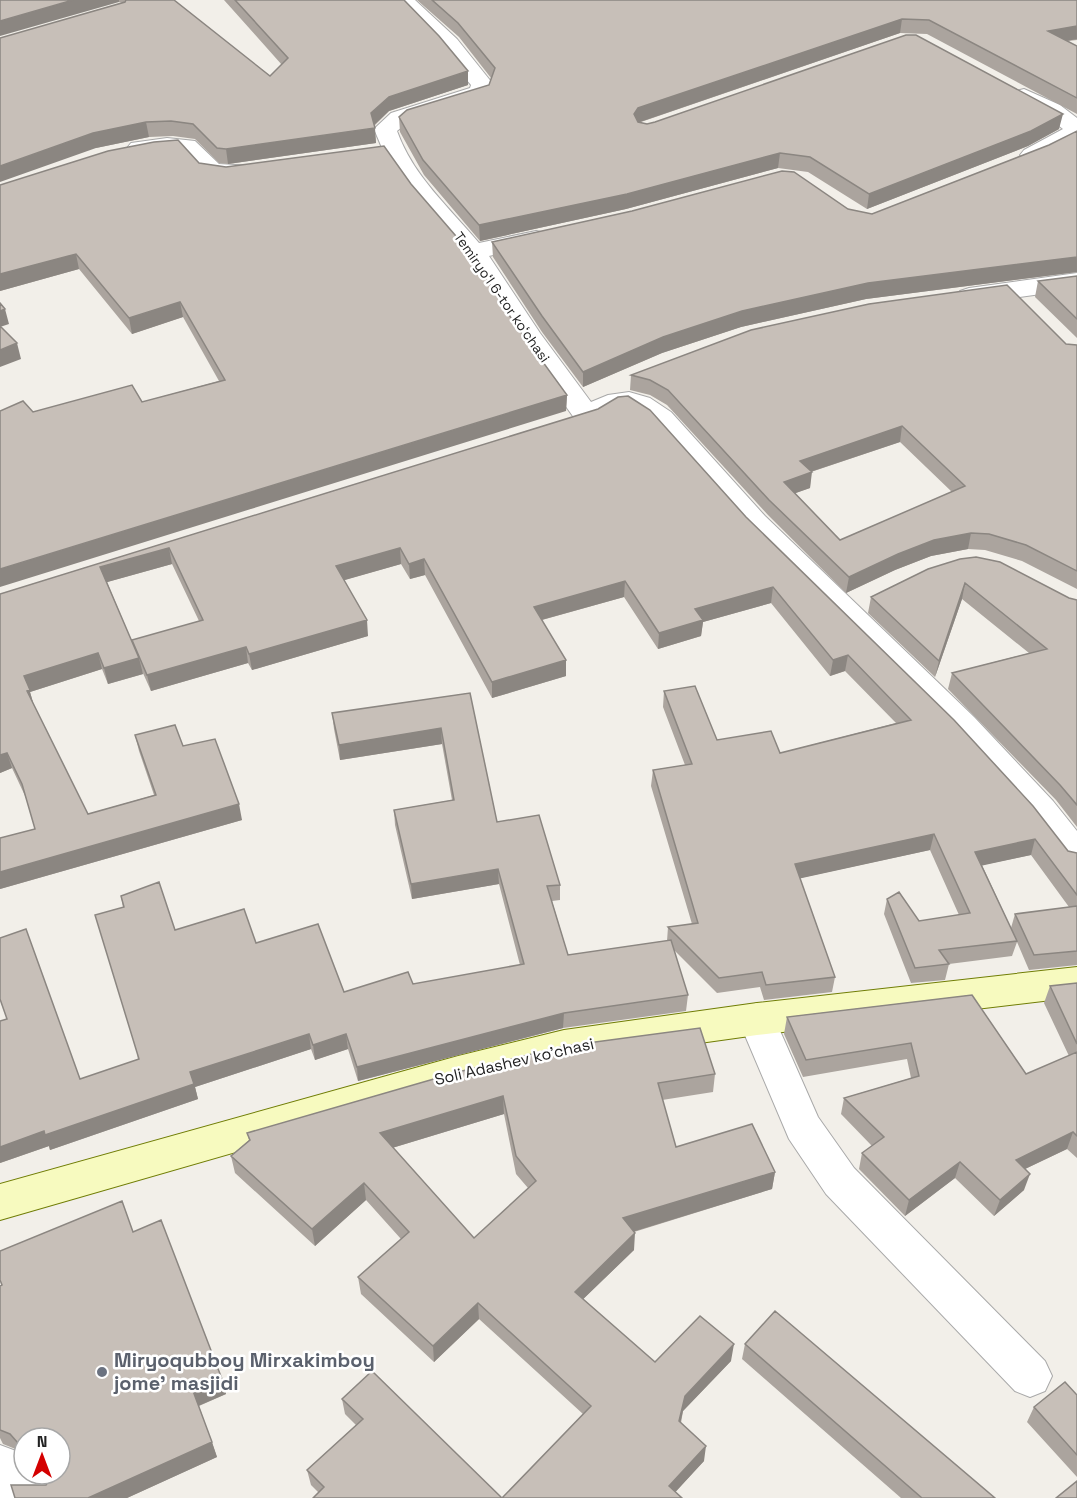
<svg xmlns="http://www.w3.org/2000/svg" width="1077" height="1498" viewBox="0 0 1077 1498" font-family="'Space Grotesk',sans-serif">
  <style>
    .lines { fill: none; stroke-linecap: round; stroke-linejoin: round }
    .street-casing { stroke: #a9a9a9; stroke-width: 2 }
    .secondary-casing { stroke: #707d05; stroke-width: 2 }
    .street { fill: #fff; fill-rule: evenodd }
    .secondary { fill: #f7fabf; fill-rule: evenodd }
    .wall { fill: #aba49e; fill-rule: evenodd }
    .shaded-wall { fill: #8b8681 }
    .building { fill: #c7bfb8; stroke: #8b8681; stroke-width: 1.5; fill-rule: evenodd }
    .worship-dot { fill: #6b7280; stroke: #fff; stroke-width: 2 }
    .labels { text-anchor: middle; stroke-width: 5; stroke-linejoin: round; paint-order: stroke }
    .far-street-label { font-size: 14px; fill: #222; stroke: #fff }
    .street-label { font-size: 16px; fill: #222; stroke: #fff }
    .near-worship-label { font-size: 20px; font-weight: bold; fill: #5b616d; stroke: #fff; text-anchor: start }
  </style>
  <rect width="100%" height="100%" fill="#f2efe9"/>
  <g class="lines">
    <!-- street casing -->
    <g class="street-casing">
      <path id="street" d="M393 0H415L457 39 493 84 489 97 407 123 397 131C413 176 449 207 479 243L536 231 545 233 548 238 545 243 489 256 540 333 591 402 608 395 629 392 650 398 671 412 765 516 974 717 1053 801 1077 831V869L1065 865 991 776 910 693 785 571 726 510 647 420C633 408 626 408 609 414 603 416 601 416 597 422L587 424 577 422 515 335 470 264 402 183 388 162 374 129 391 113 470 88 471 85 441 49Z
        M1024 89 1060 105 1077 118V141C1061 149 1042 164 1024 160L1020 155 1024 150 1063 129 1050 119 1016 101 1013 96 1016 91Z
        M167 138 195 141 219 164 252 166 256 171 252 176C218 185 204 177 180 153L139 155 131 153 127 148 131 143Z
        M1077 273V289L969 304 960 301 956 296 960 291 969 288Z
        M757 1003 770 1008 818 1117 854 1168 1045 1361 1052 1376 1045 1391 1030 1397 1015 1391 826 1194 789 1139 738 1019 744 1008Z
        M0 1445 16 1451 24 1460V1474H38L46 1482 53 1498H0Z"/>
    </g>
    <!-- secondary casing -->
    <g class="secondary-casing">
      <path id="secondary" d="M1077 967V997L757 1035 564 1062 458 1088 0 1220V1184L458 1056 564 1030 757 1003Z"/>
    </g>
    <!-- street -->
    <use href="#street" class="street"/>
    <!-- secondary -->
    <use href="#secondary" class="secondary"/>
  </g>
  <!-- wall -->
  <path class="wall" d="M0 0H174L270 76 282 65 224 0H404L468 71V85L389 111 374 126 376 143 228 164 219 163 195 139 173 136 149 137 96 148 123 3 119 2Z
    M417 0H1077V40L1068 41 1077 46V114L927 34 900 33 638 123 647 124 1059 129 1028 146 867 209 808 172 778 168 626 209 480 241 424 175 400 132 399 117 489 85 491 78 459 37Z
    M1077 131V272L866 299 741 327 662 353 583 387 542 332 493 257 492 242 848 209 872 214 1049 145Z
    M199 163 226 167 411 184 513 321 567 395 566 411 33 412 142 402 219 381 183 317 132 334 79 269 0 291V185Z
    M1077 276V338L1035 297 1038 281Z
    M1066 344 1077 345V589L1022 561 985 550 968 549 931 556 895 570 846 593 768 515 667 405 650 395 630 390 631 375ZM900 442 952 492 840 540 795 493 810 488 811 472Z
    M598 409 746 517 1068 851 1077 853V965L1029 970 1017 942 1012 956 949 964 945 980 911 983 884 914 887 899 919 921 959 915 930 850 800 878 835 977 832 992 764 1000 760 987 717 993 674 950 688 995 686 1011 563 1028 358 1081 348 1049 315 1060 311 1049 195 1087 198 1099 50 1150 49 1146 0 1163V1021L80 1079 138 1060 123 907 121 896 175 930 256 943 344 992 413 984 520 965 499 884 412 899 395 825 394 810 452 800 442 744 340 760 334 729 332 713 470 693 497 822 560 885V900L552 901 568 955 667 941 668 927 692 924 651 786 653 770 685 765 663 707 664 691 717 740 780 753 896 723 845 671 830 676 771 603 703 622 701 636 658 649 624 597 542 620 566 676 492 698 425 575 410 579 401 564 344 580 368 636 252 670 248 663 151 691 142 671 143 674 108 684 102 669 30 692 34 706 88 814 154 795 139 751 135 735 183 746 242 820 0 889V838L35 829 26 798 12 768 0 773V594ZM172 564 199 621 132 642 107 582ZM1031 855 1069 907 1015 914 1011 928 982 865Z
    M928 569 1077 600V827L1056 800 948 689 952 673 1029 653 962 599 935 677 868 613 871 597Z
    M1077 983V1158L1067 1149 1025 1169 1024 1190 994 1216 955 1178 905 1216 859 1169 862 1153 872 1146 841 1114 844 1098 911 1078 907 1059 803 1077 784 1034 787 1017 972 995 1026 1074 1069 1056 1044 1003 1050 986Z
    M458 1072 715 1074 713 1092 662 1100 676 1147 775 1172 772 1189 634 1232V1250L583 1299 655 1362 731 1361 683 1411 681 1423 704 1461 675 1492 682 1498H313L319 1493 311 1485 307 1470 356 1425 345 1414 342 1399 502 1498 583 1414 479 1319 434 1362 361 1294 358 1277 401 1239 366 1200 315 1246 235 1173 231 1156 249 1140 247 1133ZM504 1114 516 1174 528 1188 474 1238 392 1148Z
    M133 1232 222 1379 226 1394 199 1406 217 1457 127 1498H15L46 1485 48 1482 41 1474H60L24 1438V1467L19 1457 18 1450 3 1444 0 1438V1286Z
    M745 1344 995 1498H901L742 1359Z
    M1077 1395V1477L1027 1422 1034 1407Z"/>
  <!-- shaded-wall -->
  <path class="shaded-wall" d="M73 0H119V2L0 36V21Z
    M902 19 900 33 637 123 634 114 638 108Z
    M1077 26V39L1045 45 1048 31Z
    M468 71V85L389 111 372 127 371 113 389 97Z
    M1063 114 1059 129 1028 146 867 209 869 194Z
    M146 122 149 137 96 148 0 182V166L93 133Z
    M375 128 376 143 228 164 226 149Z
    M780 153 778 168 626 209 480 241 479 225Z
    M76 254 79 269 0 291V274Z
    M1077 257V272L866 299 741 327 662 353 583 387V372L663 337 742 311 868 283Z
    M180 302 183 317 132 334 129 318Z
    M5 309 9 324 0 327V311Z
    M17 343 21 359 0 367V350Z
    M567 395 566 411 0 587V569Z
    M902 426 900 442 798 476 800 461Z
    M812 472 810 488 782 498 784 482Z
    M971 533 968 549 931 556 895 570 846 593 849 577 898 554 934 540Z
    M169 548 172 564 104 583 100 567Z
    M400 548 401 564 338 582 336 566Z
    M424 559 425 575 410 579 409 564Z
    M625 581 624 597 534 622V607Z
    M965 583 962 599 935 677 939 661Z
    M773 587 771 603 703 622 701 636 658 649 659 633 695 609Z
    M367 620 368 636 252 670 249 654Z
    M246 647 248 663 151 691 147 675Z
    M98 653 102 669 30 692 34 706 27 691 24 676Z
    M848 655 845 671 830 676 833 660Z
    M139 658 143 674 108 684 104 668Z
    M566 660V676L492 698V682Z
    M441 728 442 744 340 760 339 745Z
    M7 753 12 768 0 773V755Z
    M239 804 242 820 0 889V872Z
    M934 834 930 850 793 880 795 864Z
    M1035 839 1031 855 971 868 975 852Z
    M498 869 499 884 412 899 411 884Z
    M564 1013 563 1028 358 1081 357 1067Z
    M309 1034 311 1049 195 1087 198 1099 50 1150 49 1146 0 1163V1147L190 1072Z
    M346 1034 348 1049 315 1060 313 1045Z
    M503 1096 504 1114 382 1151 380 1133Z
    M1073 1132 1067 1149 1010 1176 1016 1160Z
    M960 1162 955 1178 905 1216 909 1200Z
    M775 1172 772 1189 622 1235 623 1218Z
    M1030 1174 1024 1190 994 1216 1000 1200Z
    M364 1183 366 1200 315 1246 312 1229Z
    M635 1233 634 1250 574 1308 575 1292Z
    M478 1303 479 1319 434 1362 433 1346Z
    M734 1344 731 1361 683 1411 677 1437 679 1421 685 1396Z
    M222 1379 226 1394 198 1406 193 1391Z
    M212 1442 217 1457 127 1498H88Z
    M706 1446 704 1461 670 1498 669 1486Z"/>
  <!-- building -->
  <path class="building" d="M0 0H73L0 21Z
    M126 0H174L270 76 288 58 235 0H404L439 36 468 71 389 97 371 113 375 128 226 149 217 148 193 124 171 121 146 122 93 133 0 166V38L125 2Z
    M432 0H1077V26L1048 31 1077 46V98L929 20 902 19 638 108 634 114 638 122 647 124 655 122 906 35H916L1063 114 1031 131 869 194 810 157 780 153 627 194 479 225 423 160 399 117 407 110 489 85 495 68 458 23Z
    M1077 131V257L868 283 742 311 663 337 583 372 542 316 492 242 632 211 782 171 794 172 848 209 872 214 1049 145Z
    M178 140 199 163 226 167 384 146 411 184 468 250 513 321 567 395 0 569V411L23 401 33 412 132 385 142 402 225 380 180 302 129 318 76 254 0 274V185L108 151 154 142Z
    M1077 276V319L1038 281Z
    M1007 285 1066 344 1077 345V571L1026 545 989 534 971 533 934 540 898 554 849 577 769 500 668 390 650 380 631 375 751 330 869 304ZM902 426 965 486 840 540 784 482 812 472 800 461Z
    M0 303 5 309 0 311Z
    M0 326 17 343 0 350Z
    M628 396 650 410 746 517 954 720 1033 806 1068 851 1077 853V895L1035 839 975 852 1017 941 939 950 949 964 915 968 887 899 899 892 919 921 970 913 934 834 795 864 835 977 766 985 762 972 719 978 668 927 698 923 653 770 692 764 664 691 695 686 717 740 771 731 780 753 911 720 848 655 833 660 773 587 695 609 703 620 659 633 625 581 534 607 566 660 492 682 424 559 409 564 400 548 336 566 367 620 249 654 246 647 147 675 132 640 203 620 169 548 100 567 139 658 104 668 98 653 24 676 30 690 27 691 88 814 156 795 135 735 175 725 183 746 215 739 239 804 0 872V838L35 829 22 784 7 753 0 755V594L598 409 618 397Z
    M976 557 1000 562 1069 598 1077 600V805L1060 785 952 673 1047 649 965 583 939 661 871 597 928 569 960 559Z
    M470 693 497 822 539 815 560 885 547 886 568 955 671 940 688 995 564 1013 357 1067 346 1034 313 1045 309 1034 190 1072 194 1084 45 1135 44 1131 0 1147V1021L7 1019 0 999V938L26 929 80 1079 139 1059 95 915 124 907 121 896 159 882 175 930 244 909 256 943 318 924 344 992 408 972 413 984 524 964 498 869 411 884 394 810 454 800 441 728 339 745 332 713Z
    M1077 906V951L1034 955 1015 914Z
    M1077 983V1044L1050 986Z
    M972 995 1026 1074 1077 1052V1136L1073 1132 1016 1160 1030 1174 1000 1200 960 1162 909 1200 862 1153 884 1137 844 1098 919 1076 911 1043 806 1060 787 1017Z
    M700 1028 715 1074 658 1083 676 1147 752 1124 775 1172 623 1218 635 1233 575 1292 655 1362 700 1316 734 1344 685 1396 679 1421 706 1446 669 1486 682 1498H313L324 1487 307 1470 363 1419 342 1399 372 1371 502 1498 591 1406 478 1303 433 1346 358 1277 409 1232 364 1183 312 1229 231 1156 250 1140 247 1133 458 1072 565 1046ZM503 1096 516 1156 536 1181 474 1238 380 1133Z
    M122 1201 133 1232 161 1220 222 1379 193 1391 212 1442 88 1498H15L11 1485H46L48 1482 44 1474H60V1438H24V1457H19L18 1443 10 1434 0 1430V1286L2 1285 0 1280V1251Z
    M775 1311 995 1498H922L745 1344Z
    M1065 1382 1077 1395V1455L1034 1407Z
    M1077 1481V1498H1056Z"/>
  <!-- markers -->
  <circle class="worship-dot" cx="102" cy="1372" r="6"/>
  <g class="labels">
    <!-- far-street labels -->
    <g class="far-street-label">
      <text transform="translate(502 297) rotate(55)" y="5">Temiryoʻl 6-tor koʻchasi</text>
    </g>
    <!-- street labels -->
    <g class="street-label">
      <text transform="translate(514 1061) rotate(-13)" y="6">Soli Adashev ko'chasi</text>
    </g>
    <!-- near-worship labels -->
    <g class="near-worship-label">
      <text x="114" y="1367">Miryoqubboy Mirxakimboy<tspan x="114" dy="23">jome’ masjidi</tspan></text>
    </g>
  </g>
  <!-- north arrow -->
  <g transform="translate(42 1456)"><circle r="28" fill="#ffffff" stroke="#a7a7a7" stroke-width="1.5"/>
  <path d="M0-4.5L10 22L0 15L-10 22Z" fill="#d40000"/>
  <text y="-9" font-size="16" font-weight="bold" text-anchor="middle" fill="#222222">N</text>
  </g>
</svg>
